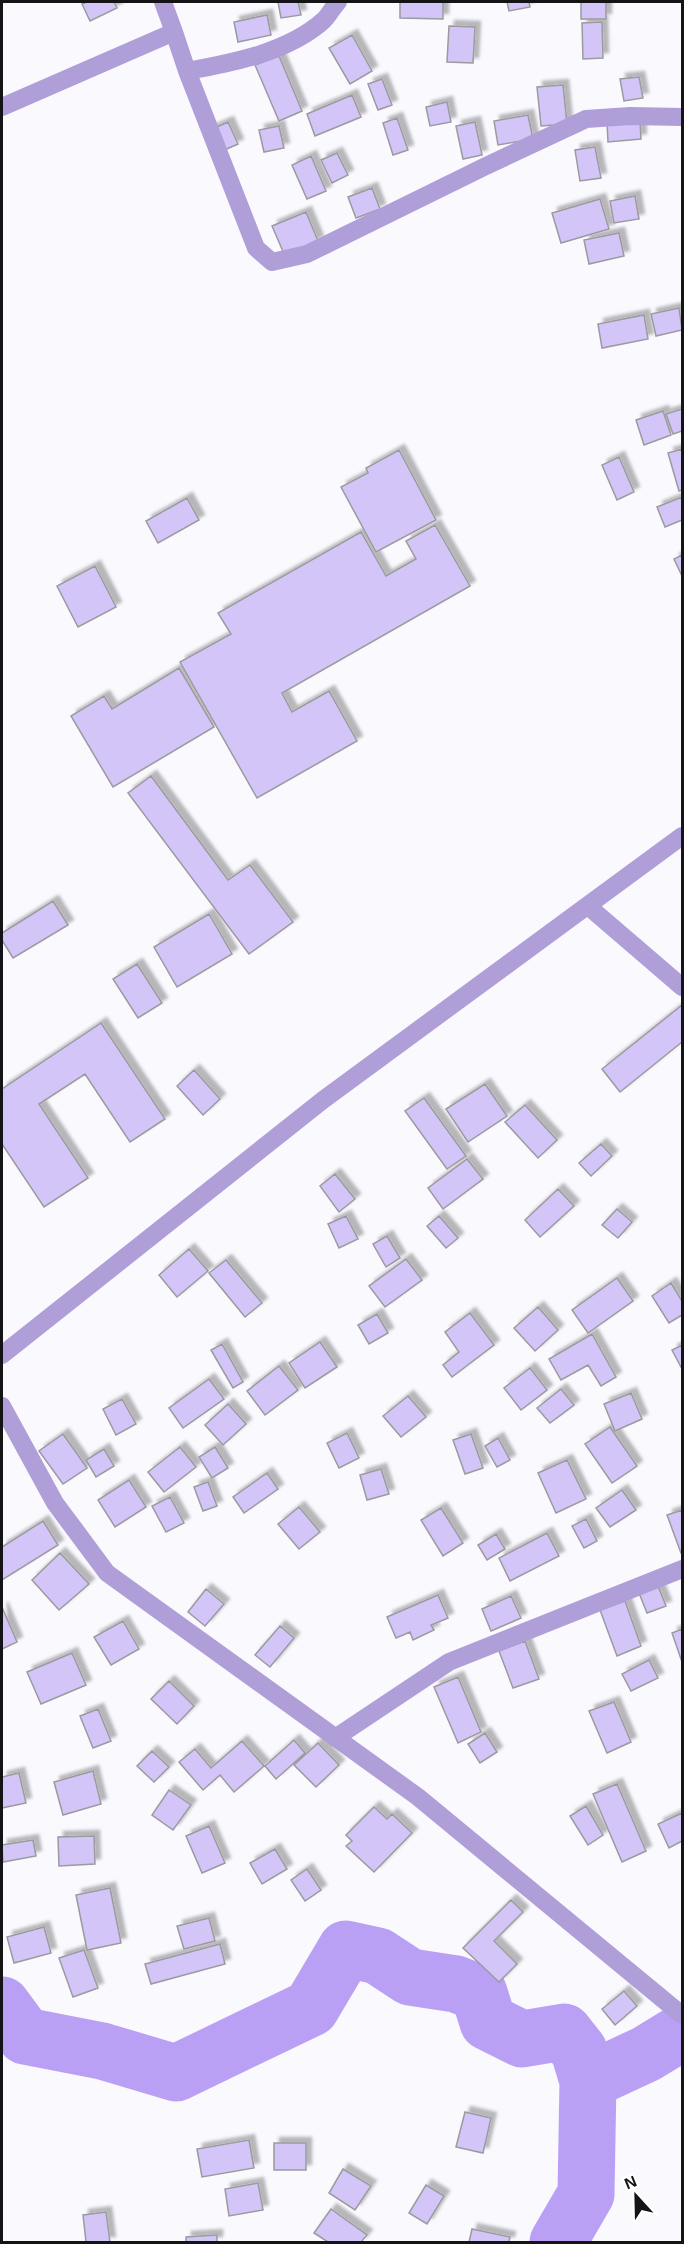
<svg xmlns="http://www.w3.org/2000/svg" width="684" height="2244" viewBox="0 0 684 2244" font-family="Helvetica,sans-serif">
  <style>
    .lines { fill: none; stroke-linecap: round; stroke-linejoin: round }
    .river { stroke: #baa0f5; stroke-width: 57 }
    .building { fill: #d4c5f9; stroke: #9b9a9f; stroke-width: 1.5; filter: url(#shadow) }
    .minor { stroke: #af9ed7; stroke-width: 18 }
  </style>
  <defs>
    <filter id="shadow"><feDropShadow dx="5.5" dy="-5.5" stdDeviation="1.5" flood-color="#0004"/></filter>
  </defs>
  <rect width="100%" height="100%" fill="#faf9fe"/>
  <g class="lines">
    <!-- river -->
    <path class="river" d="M2 2005 25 2036 102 2051 176 2073 311 2008 346 1949 378 1956 410 1977 456 1984 479 1993 488 2022 522 2039 564 2032 579 2051 588 2081
      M558 2242 586 2194 588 2081 646 2054 682 2032"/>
  </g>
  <!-- building -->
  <path class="building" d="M87 2H114L117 8 90 21 82 4Z
    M278 2H298L301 15 281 18Z
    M400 2H443V19L400 18Z
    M507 2H529L530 7 509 11Z
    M581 2H606V19H581Z
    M267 15 271 35 238 42 234 22Z
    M602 22 603 58 583 59 582 23Z
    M449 26 475 27 473 63 447 62Z
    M352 35 372 71 350 84 329 48Z
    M279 56 302 111 279 121 255 65Z
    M639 77 643 98 624 101 620 79Z
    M382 79 392 105 378 110 368 84Z
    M563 85 567 124 541 126 537 87Z
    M352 95 361 117 315 136 307 114Z
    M447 102 451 122 430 126 426 107Z
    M528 115 533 139 498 145 494 121Z
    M397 118 408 150 393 155 383 123Z
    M640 120 641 139 608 142 607 123Z
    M228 122 238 144 220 152 210 130Z
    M475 122 482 155 463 159 456 126Z
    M279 126 284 148 264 152 259 130Z
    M595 147 601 178 580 181 575 150Z
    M337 153 348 175 332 183 321 160Z
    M311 156 326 191 307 199 292 165Z
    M372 188 380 209 356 218 348 197Z
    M635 196 639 219 614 223 610 201Z
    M600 199 609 229 561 243 552 213Z
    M306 212 318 241 285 256 272 226Z
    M619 233 624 256 589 264 584 240Z
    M679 308 682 330 656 336 651 314Z
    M644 315 648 339 602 348 598 324Z
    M682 409V431L673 434 666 414Z
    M663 411 671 435 644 445 636 420Z
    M682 449V490L679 491 668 453Z
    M399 450 436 520 376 552 341 487 368 473 366 468Z
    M619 457 634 492 617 500 602 465Z
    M682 497V520L665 527 657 507Z
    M187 498 199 520 158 543 146 521Z
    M435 525 470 586 282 693 292 712 329 691 357 741 257 798 180 662 231 634 218 613 361 532 386 576 416 559 406 541Z
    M682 555V576L674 559Z
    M95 566 116 607 78 627 57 586Z
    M179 668 214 727 113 787 71 716 104 696 112 709Z
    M151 776 228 880 250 865 293 922 249 954 128 793Z
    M53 901 68 925 13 958 2 940V933Z
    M209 914 232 954 177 987 154 947Z
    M137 964 162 1003 138 1018 113 979Z
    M682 1005V1042L620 1092 602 1069Z
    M101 1023 165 1119 130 1142 85 1074 39 1104 88 1178 44 1207 2 1144V1089Z
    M194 1070 220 1099 203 1115 177 1086Z
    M485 1084 507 1116 468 1142 446 1109Z
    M424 1098 466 1156 447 1169 405 1111Z
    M525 1105 557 1140 538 1158 505 1122Z
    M601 1144 612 1156 591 1176 579 1163Z
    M467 1159 483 1179 443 1209 428 1188Z
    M335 1174 355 1199 339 1212 320 1186Z
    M558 1189 574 1206 540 1237 525 1220Z
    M617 1209 632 1222 618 1238 602 1225Z
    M346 1216 358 1239 339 1248 328 1224Z
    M439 1216 458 1238 446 1248 427 1226Z
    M387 1236 400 1258 386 1267 373 1244Z
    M189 1249 208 1271 177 1297 159 1275Z
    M406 1259 422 1280 385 1307 369 1286Z
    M226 1260 262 1303 245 1317 209 1273Z
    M617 1278 633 1301 588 1333 572 1310Z
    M671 1283 682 1301V1315L669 1323 652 1296Z
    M538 1307 558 1330 535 1351 514 1328Z
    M470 1313 494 1345 452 1377 443 1365 459 1352 445 1332Z
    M377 1314 388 1333 369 1344 358 1325Z
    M592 1334 616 1377 601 1386 588 1365 561 1380 549 1359Z
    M320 1342 337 1367 305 1388 289 1363Z
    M222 1344 243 1382 233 1388 211 1350Z
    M682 1345V1369L672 1350Z
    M279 1366 298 1390 265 1415 247 1391Z
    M530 1368 547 1390 521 1410 504 1388Z
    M209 1379 224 1399 183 1428 169 1408Z
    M561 1389 574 1405 550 1423 537 1408Z
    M631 1393 642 1419 615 1431 604 1404Z
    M408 1396 426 1417 401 1437 383 1416Z
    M122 1399 136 1424 116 1435 103 1409Z
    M228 1404 246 1424 223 1445 205 1425Z
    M610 1427 637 1466 612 1483 585 1444Z
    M347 1433 359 1458 339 1468 327 1443Z
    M63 1434 87 1468 63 1484 39 1451Z
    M471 1434 483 1468 465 1474 453 1440Z
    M498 1438 510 1460 497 1467 485 1446Z
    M180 1447 196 1467 164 1492 148 1472Z
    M215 1447 228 1468 212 1478 199 1457Z
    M104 1449 114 1466 96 1477 86 1460Z
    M567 1460 586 1499 556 1513 538 1473Z
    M381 1469 389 1494 367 1500 360 1475Z
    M267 1473 278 1489 244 1513 233 1497Z
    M129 1480 146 1507 115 1527 98 1500Z
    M208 1482 217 1506 203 1511 194 1487Z
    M622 1490 636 1510 610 1527 596 1508Z
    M170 1497 184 1523 166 1532 152 1506Z
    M299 1507 320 1532 299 1549 278 1524Z
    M441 1508 463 1543 443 1556 421 1520Z
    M682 1510V1553H681L667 1515Z
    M586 1519 597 1541 584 1548 572 1526Z
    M43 1521 58 1545 2 1580V1547Z
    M547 1533 559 1556 510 1581 499 1558Z
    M496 1534 505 1549 487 1560 478 1545Z
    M60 1553 89 1584 59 1610 32 1580Z
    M658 1586 666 1606 647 1613 639 1593Z
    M206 1589 224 1604 205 1626 188 1612Z
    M438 1595 448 1618 431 1625 434 1630 413 1640 410 1632 396 1638 387 1617Z
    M511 1596 521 1618 491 1631 482 1609Z
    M625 1601 641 1646 617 1656 600 1610Z
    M2 1607 17 1642 2 1649Z
    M123 1621 139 1649 111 1665 94 1637Z
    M280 1626 294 1638 270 1667 255 1655Z
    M682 1629V1662L672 1633Z
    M525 1641 539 1679 513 1688 499 1651Z
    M72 1653 86 1685 41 1704 27 1672Z
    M649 1660 658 1678 631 1691 622 1674Z
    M458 1677 481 1732 458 1743 434 1687Z
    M169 1681 194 1706 177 1724 151 1699Z
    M614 1702 631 1742 607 1753 589 1711Z
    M98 1709 111 1741 93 1748 80 1716Z
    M485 1733 497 1752 480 1763 468 1744Z
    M294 1740 305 1753 276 1779 265 1766Z
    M242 1741 264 1766 234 1792 220 1775 203 1790 179 1762 195 1749 211 1768Z
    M318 1743 339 1765 316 1787 294 1765Z
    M152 1751 169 1767 154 1782 137 1766Z
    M93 1771 101 1804 63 1815 54 1782Z
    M19 1773 26 1803 2 1808V1777Z
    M617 1784 646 1851 622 1862 593 1794Z
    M169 1790 191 1805 173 1830 152 1815Z
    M586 1806 603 1835 588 1845 570 1816Z
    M374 1807 387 1819 392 1814 412 1833 374 1872 346 1846 352 1841 346 1835Z
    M682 1813V1841L669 1848 658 1824Z
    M209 1826 225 1863 202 1873 186 1836Z
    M94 1836 95 1864 59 1866 58 1837Z
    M33 1840 36 1856 3 1862 2 1845Z
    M275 1849 287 1869 262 1884 250 1863Z
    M307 1869 321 1890 305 1901 291 1880Z
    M110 1888 121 1943 87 1950 76 1895Z
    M511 1900 523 1912 494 1941 517 1964 499 1982 463 1948Z
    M209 1918 215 1941 184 1949 177 1926Z
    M44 1927 51 1953 14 1963 7 1937Z
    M220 1944 225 1964 151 1984 145 1964Z
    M84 1950 98 1988 73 1997 59 1958Z
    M624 1991 637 2006 615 2025 602 2009Z
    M465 2112 491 2118 483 2153 456 2147Z
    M249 2140 254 2168 202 2177 197 2149Z
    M274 2143H306V2170H274Z
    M343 2169 371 2186 355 2210 329 2193Z
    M258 2183 263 2210 229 2216 225 2189Z
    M426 2185 444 2196 427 2224 409 2213Z
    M331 2209 367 2235 361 2242H328L314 2233Z
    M106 2212 110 2242H86L83 2215Z
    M472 2229 510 2237 509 2242H469Z
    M217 2235V2242H186V2237Z"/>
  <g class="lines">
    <!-- minor -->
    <path class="minor" d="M174 32 187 71C232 63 289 52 324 20 329 15 333 7 338 2
      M187 71 256 248 272 262 307 254 486 166 586 119 630 116 682 117
      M2 107 174 32 163 2
      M589 907 682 987
      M2 1355 323 1100 682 836
      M2 1406 55 1503 107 1573 418 1797 682 2015
      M335 1738 449 1662 682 1569"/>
  </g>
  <!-- border -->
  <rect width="684" height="2244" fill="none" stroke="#141315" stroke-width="6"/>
  <!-- north arrow -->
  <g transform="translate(636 2196) rotate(338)" stroke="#ffffff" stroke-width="4.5" paint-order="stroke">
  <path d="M0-4.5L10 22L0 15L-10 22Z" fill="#141315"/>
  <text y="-9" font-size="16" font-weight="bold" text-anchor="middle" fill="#141315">N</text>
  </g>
</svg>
